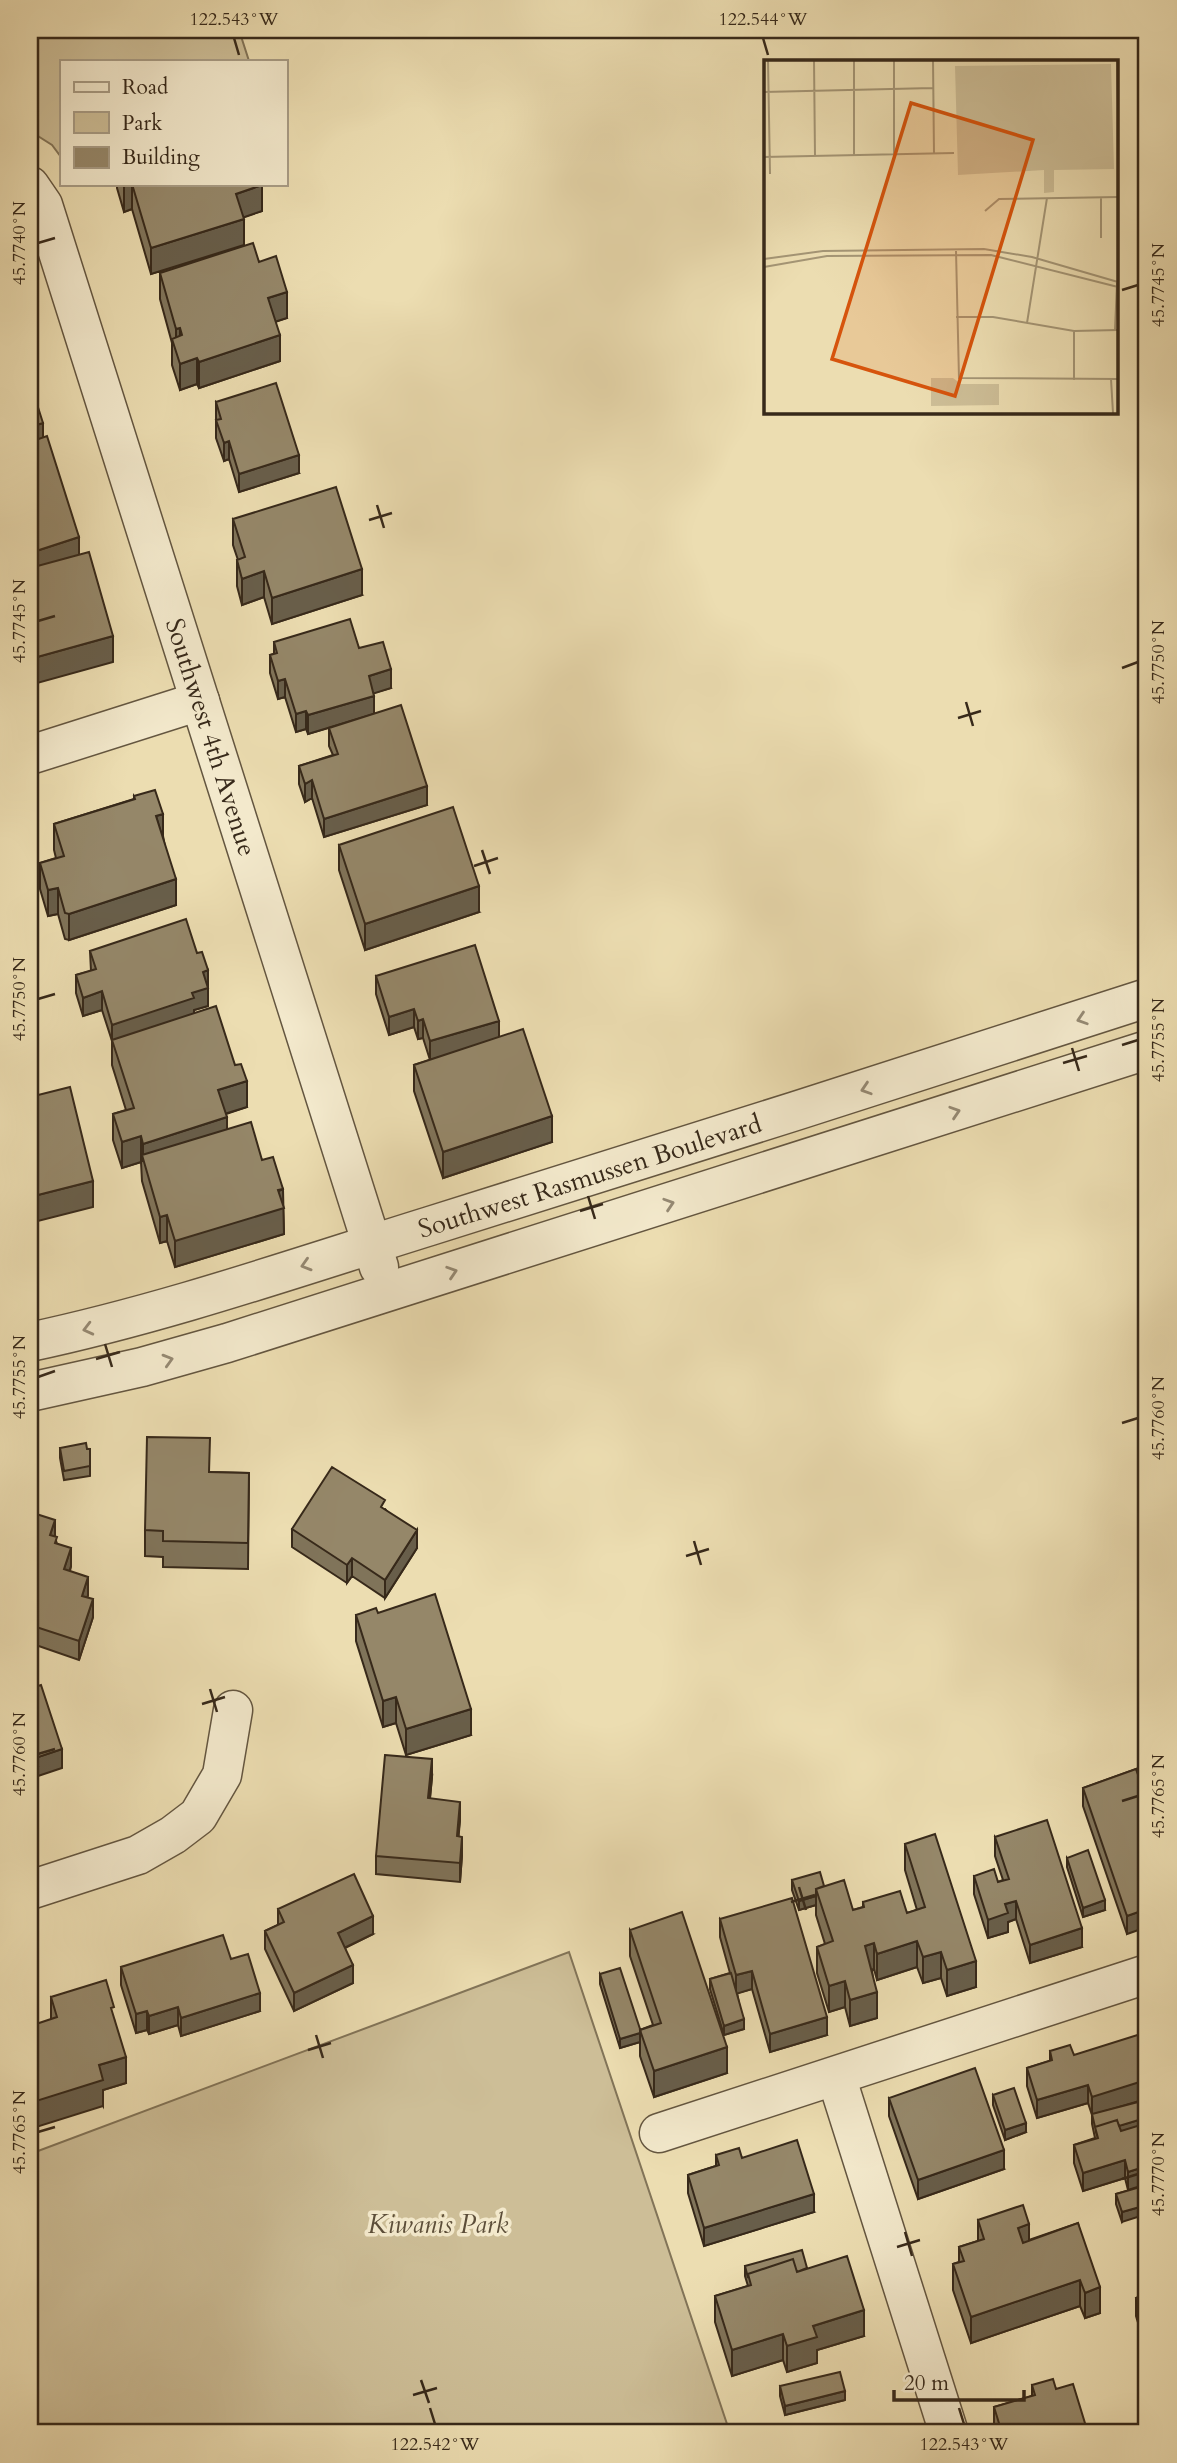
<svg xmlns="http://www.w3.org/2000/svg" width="1177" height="2463" viewBox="0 0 1177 2463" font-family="Cardo,serif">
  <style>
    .green { fill: #cdbe97; stroke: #827458; stroke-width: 2 }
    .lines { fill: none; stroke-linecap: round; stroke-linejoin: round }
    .minor-casing { stroke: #645640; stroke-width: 41 }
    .minor { stroke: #f3e9cc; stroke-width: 38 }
    .wall { fill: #80745a; stroke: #37291a; stroke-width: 2 }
    .shaded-wall { fill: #685e4a; stroke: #37291a; stroke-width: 2 }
    .building { fill: #958769; stroke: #37291a; stroke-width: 2 }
    .oneway { stroke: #958973 }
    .ticks { fill: none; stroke: #37291a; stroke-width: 2.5 }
    .labels { text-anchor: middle; stroke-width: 7; stroke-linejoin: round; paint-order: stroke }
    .street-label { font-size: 26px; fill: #37291a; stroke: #f3e9cc }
    .park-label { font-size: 26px; font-style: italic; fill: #5c4e39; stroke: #f3e9cc }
    .inset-road { fill: none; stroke: #a49575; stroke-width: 2 }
    .view { fill: #d6540d; fill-opacity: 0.15; stroke: #d6540d; stroke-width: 3.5 }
    .inset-edge { fill: none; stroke: #37291a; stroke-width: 3.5 }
    .neatline { fill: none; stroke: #37291a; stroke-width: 2.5 }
    .ticks-label { font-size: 18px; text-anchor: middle; fill: #37291a }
  </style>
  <rect width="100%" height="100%" fill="#ecddb1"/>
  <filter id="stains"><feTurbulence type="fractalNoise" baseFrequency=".00286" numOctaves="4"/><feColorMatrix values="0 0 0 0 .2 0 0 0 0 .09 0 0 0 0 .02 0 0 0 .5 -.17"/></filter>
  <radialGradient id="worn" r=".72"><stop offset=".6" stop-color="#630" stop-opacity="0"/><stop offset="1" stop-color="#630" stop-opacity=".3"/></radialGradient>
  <!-- green -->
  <path class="green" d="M30 30H239L249 61H61V157L52 145 30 131Z
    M569 1952 730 2433H30V2154Z"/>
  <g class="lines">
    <!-- minor casing -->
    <g class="minor-casing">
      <g id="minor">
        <path id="s1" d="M30 186 43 205 379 1267"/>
        <path d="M30 755 200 701"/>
        <path id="s2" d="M30 1342C166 1313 298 1267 430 1226 670 1152 908 1075 1147 998"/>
        <path d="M30 1392 142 1367 227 1343 1147 1050"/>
        <path d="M30 1890 138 1855 173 1835 198 1816 222 1775 233 1710"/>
        <path d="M836 2076 949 2433"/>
        <path d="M659 2133 1147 1974"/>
      </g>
    </g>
    <!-- minor -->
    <use href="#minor" class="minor"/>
  </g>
  <!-- wall -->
  <path class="wall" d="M117 184H262V211L243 217 244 245 151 274 132 209 124 212 117 188Z
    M259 262 287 318 275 322 280 361 199 388 197 384 180 390 172 365V343L160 299V273Z
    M216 402 299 473 239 492 229 459 224 461 216 438Z
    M233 519 362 595 272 624 264 597 242 605 237 586V560H238L233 545Z
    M274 642 359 648 391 688 373 693 374 714 427 805 324 837 312 798 305 802 299 784V766L333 755 329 746V728L352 721 308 734 306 729 296 732 285 697 278 699 270 673V655L274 654Z
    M134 796 163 836 176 905 69 940 65 939 58 914 48 916 40 889V863L56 858 54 850V824L134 799Z
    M339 845 479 912 365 950 339 870Z
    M90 951 197 953 208 970V1006L194 1010V1013L247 1107 226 1114 227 1130 262 1160 283 1205 284 1234 175 1267 167 1241 160 1243 142 1181 141 1162 122 1168 113 1140V1114L126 1110 112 1065V1041L102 1010 83 1016 76 993V975L91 971Z
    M376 976 499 1037 552 1142 443 1178 414 1091V1065L430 1060 423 1038 418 1039 414 1027 389 1035 376 994Z
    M60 1448 90 1449V1476L64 1480 60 1458Z
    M209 1472 249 1473 248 1569 163 1567V1557L145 1556V1530Z
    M385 1509 417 1548 385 1598 352 1576 347 1583 292 1547V1529Z
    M30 1512 55 1537 57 1544 71 1566 70 1571 88 1595 87 1598 93 1617 79 1660 30 1643Z
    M378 1613 471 1735 406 1755 396 1723 383 1727 356 1641V1615Z
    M1136 1769 1127 1934 1083 1806V1788Z
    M432 1777 430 1799 460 1820 458 1837 462 1855 460 1882 376 1874V1856Z
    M995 1837 1082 1947 1030 1963 1016 1919 1008 1922V1932L988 1938 974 1894V1876L998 1882 1003 1880 995 1856Z
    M905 1844 976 1987 947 1996 941 1978 923 1983 917 1967 877 1980 874 1969 872 1970 877 2018 850 2026 845 2007 829 2012 817 1973V1947L825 1944 816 1915V1905L799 1910 792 1890V1880L824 1886 853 1910 863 1907V1902L907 1913 917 1910 905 1870Z
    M1067 1858 1105 1910 1083 1917 1067 1867Z
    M278 1909 373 1934 345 1948 353 1983 294 2011 265 1949V1931L278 1925Z
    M720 1919 827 2035 770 2052 752 1989 737 1993 744 2029 724 2035 710 1989V1979L730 1973 720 1937Z
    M630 1930 727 2073 654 2097 640 2056V2042L620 2048 600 1984V1974L640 2030 653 2025 630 1956Z
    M231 1959 260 2011 181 2036 178 2025 149 2034 147 2030 136 2033 121 1985V1967Z
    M51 1997 114 2019 126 2083 103 2090V2106L51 2019Z
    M1050 2051 1074 2055 1146 2085V2099L1124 2106 1142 2124 1147 2123V2184L1128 2190 1125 2178 1083 2191 1074 2163V2145L1095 2138 1092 2124V2115L1088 2103 1037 2118 1027 2086V2068L1050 2061Z
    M993 2095 1026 2132 1005 2140 993 2105Z
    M889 2098 1004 2169 918 2199 889 2116Z
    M716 2155 814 2212 704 2246 688 2193V2175L716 2166Z
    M1147 2185 1122 2222 1116 2204V2194Z
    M978 2220 1029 2240 1078 2223 1100 2313 1085 2318 1080 2306 971 2343 953 2290V2264L959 2262V2247L978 2241Z
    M745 2266 807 2268 864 2336 817 2350V2363L787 2372 783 2360 732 2376 715 2322V2296L748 2286 745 2276Z
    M1147 2267V2352L1136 2316V2298L1146 2294 1141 2279V2269Z
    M1032 2385 1056 2389 1088 2433H997L994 2425V2407L1032 2396Z
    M780 2386 845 2400 785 2415 780 2396Z"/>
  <!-- shaded-wall -->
  <path class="shaded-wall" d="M132 184V209L124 212V186Z
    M262 185V211L236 220V194Z
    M244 219V245L151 274V248Z
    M287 292V318L268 324V298Z
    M180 328V354L176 349V329Z
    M280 335V361L199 388V362Z
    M197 358V384L180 390V364Z
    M43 423V449L30 453V427Z
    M229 441V459L224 461V443Z
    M299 455V473L239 492V474Z
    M79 537V563L30 579V553Z
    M362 569V595L272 624V598Z
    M264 571V597L242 605V579Z
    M113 636V662L30 685V659Z
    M391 669V688L369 695V676Z
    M285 679V697L278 699V681Z
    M374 696V714L308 734V715Z
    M306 711V729L296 732V714Z
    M312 780V798L305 802V784Z
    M427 786V805L324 837V819Z
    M163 814V840L156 816Z
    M176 879V905L69 940V914Z
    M479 886V912L365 950V924Z
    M58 888V914L48 916V890Z
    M208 970V1006L194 1010V1016L112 1043V1025L192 993 203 972Z
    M102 991V1010L83 1016V998Z
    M414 1009V1027L389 1035V1017Z
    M423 1019V1038L418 1039V1021Z
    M499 1021V1039L430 1060V1041Z
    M247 1081V1107L218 1116V1090Z
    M552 1116V1142L443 1178V1152Z
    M227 1117V1143L143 1161V1144Z
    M141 1136V1162L122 1168V1142Z
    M93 1181V1207L30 1223V1197Z
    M283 1189 284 1234 175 1267V1241Z
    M167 1215V1241L160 1243V1217Z
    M55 1520V1539L50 1535Z
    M417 1530V1548L385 1598V1580Z
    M71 1548V1566L64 1587V1569Z
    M352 1558V1576L347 1583V1565Z
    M88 1577V1595L82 1614V1596Z
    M93 1599V1617L79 1660V1641Z
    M396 1697V1723L383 1727V1701Z
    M471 1709V1735L406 1755V1729Z
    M62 1749V1768L38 1776V1784L30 1787V1768L35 1758Z
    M432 1759V1777L428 1817V1798Z
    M460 1802V1820L457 1855V1836Z
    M462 1837V1855L460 1882V1863Z
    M816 1896V1905L799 1910V1901Z
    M1105 1900V1910L1083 1917V1908Z
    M1016 1901V1919L1008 1922V1932L988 1938V1920L1005 1904Z
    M1147 1909V1927L1127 1934V1916Z
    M373 1916V1934L338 1951V1933Z
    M1082 1928V1947L1030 1963V1945Z
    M917 1941V1967L877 1980V1954Z
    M874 1943V1969L865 1971V1946Z
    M941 1952V1978L923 1983V1957Z
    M976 1961V1987L947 1996V1970Z
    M353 1965V1983L294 2011V1993Z
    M752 1971V1989L736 1994V1975Z
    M845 1981V2007L829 2012V1986Z
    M877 1992V2018L850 2026V2000Z
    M260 1993V2011L181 2036V2018Z
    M178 2007V2025L149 2034V2016Z
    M147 2011V2030L136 2033V2014Z
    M827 2017V2035L770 2052V2034Z
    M744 2019V2029L724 2035V2026Z
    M640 2033V2042L620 2048V2039Z
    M727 2047V2073L654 2097V2071Z
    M126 2057V2083L103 2090V2106L30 2129V2103L99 2065Z
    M1147 2067 1146 2099 1092 2115V2097L1142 2068Z
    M1088 2085V2103L1037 2118V2100Z
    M1142 2119V2129L1098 2138 1096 2132Z
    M1026 2123V2132L1005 2140V2130Z
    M1004 2150V2169L918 2199V2180Z
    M1125 2160V2178L1083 2191V2173Z
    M1147 2166V2184L1128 2190V2172Z
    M814 2194V2212L704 2246V2228Z
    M1147 2205V2214L1122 2222V2212Z
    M1029 2224V2250L1018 2254V2228Z
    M1080 2280V2306L971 2343V2317Z
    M1100 2287V2313L1085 2318V2293Z
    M864 2310V2336L817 2350V2363L787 2372V2346L813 2326Z
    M783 2334V2360L732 2376V2350Z
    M845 2391V2400L785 2415V2406Z"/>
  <!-- building -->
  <path class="building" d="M132 184H262V185L236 194 244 219 151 248Z
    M253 243 259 262 276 256 287 292 268 298 280 335 199 362 197 358 180 364 172 339 182 335 180 328 176 329 160 273Z
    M30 382 43 423 30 427Z
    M276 383 299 455 239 474 229 441 224 443 216 420 221 419 216 402Z
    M47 436 79 537 30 553V442Z
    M336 487 362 569 272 598 264 571 242 579 237 560 245 557 233 519Z
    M89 552 113 636 30 659V568Z
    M350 619 359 648 383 642 391 669 369 676 374 696 308 715 306 711 296 714 285 679 278 681 270 655 277 653 274 642Z
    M401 705 427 786 324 819 312 780 305 784 299 766 338 754 329 728Z
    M155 790 163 814 156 816 176 879 69 914 65 913 58 888 48 890 40 863 64 856 54 824 135 799 134 796Z
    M453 807 479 886 365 924 339 845Z
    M186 919 197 953 202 952 208 970 203 972 208 988 192 993 194 998 112 1025 102 991 83 998 76 975 96 969 90 951Z
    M475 945 499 1021 430 1041 423 1019 418 1021 414 1009 389 1017 376 976Z
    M216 1006 235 1065 241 1064 247 1081 218 1090 227 1117 143 1144 141 1136 122 1142 113 1114 134 1108 112 1040Z
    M523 1029 552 1116 443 1152 414 1065Z
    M70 1087 93 1181 30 1197V1097Z
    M251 1122 262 1160 273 1157 283 1189 278 1190 284 1208 175 1241 167 1215 160 1217 142 1155Z
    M147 1437 210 1438 209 1472 249 1473 248 1543 163 1541V1531L145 1530Z
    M86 1443 87 1449H90V1466L64 1471 60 1448Z
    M332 1467 385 1500 381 1507 417 1530 385 1580 352 1558 347 1565 292 1529Z
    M30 1512 55 1520 50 1535 57 1537 55 1543 71 1548 64 1569 88 1577 82 1596 93 1599 79 1641 30 1625Z
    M435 1594 471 1709 406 1729 396 1697 383 1701 356 1615 376 1608 378 1613Z
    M33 1669 38 1686 41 1685 62 1749 35 1758 38 1766 30 1768V1670Z
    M385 1755 432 1759 428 1798 460 1802 457 1836 462 1837 460 1863 376 1856Z
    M1136 1769 1147 1801V1909L1127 1916 1083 1788Z
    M1047 1820 1082 1928 1030 1945 1016 1901 1005 1904 1008 1913 988 1920 974 1876 994 1869 998 1882 1009 1879 995 1837Z
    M935 1834 976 1961 947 1970 941 1952 923 1957 917 1941 877 1954 874 1943 865 1946 877 1992 850 2000 845 1981 829 1986 817 1947 833 1941 816 1889 844 1880 853 1910 864 1907 863 1902 900 1891 907 1913 925 1907 905 1844Z
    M1088 1850 1105 1900 1083 1908 1067 1858Z
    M820 1872 824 1886 816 1889V1896L799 1901 792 1880Z
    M354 1874 373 1916 338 1933 353 1965 294 1993 265 1931 284 1922 278 1909Z
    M792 1898 827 2017 770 2034 752 1971 736 1975 720 1919Z
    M682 1912 727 2047 654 2071 640 2030 661 2023 630 1930Z
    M223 1935 231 1959 248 1954 260 1993 181 2018 178 2007 149 2016 147 2011 136 2014 121 1967Z
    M620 1968 641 2032 640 2030V2033L620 2039 600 1974Z
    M731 1973 744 2019 724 2026 710 1979Z
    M106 1980 114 2007 111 2008 126 2057 99 2065 103 2080 30 2103V2026L57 2017 51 1997Z
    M1147 2032V2067L1142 2068 1146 2080 1092 2097 1088 2085 1037 2100 1027 2068 1052 2060 1050 2051 1070 2045 1074 2055Z
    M975 2068 1004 2150 918 2180 889 2098Z
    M1014 2088 1026 2123 1005 2130 993 2095Z
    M1138 2102 1142 2119 1119 2126 1117 2120 1095 2127 1092 2114Z
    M1117 2120 1121 2131 1147 2123V2166L1128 2172 1125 2160 1083 2173 1074 2145 1098 2138 1095 2127Z
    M797 2140 814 2194 704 2228 688 2175 719 2165 716 2155 739 2148 742 2158Z
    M1147 2185V2205L1122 2212 1116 2194Z
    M1023 2205 1029 2224 1018 2228 1023 2243 1078 2223 1100 2287 1085 2293 1080 2280 971 2317 953 2264 964 2261 959 2247 984 2239 978 2220Z
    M802 2250 807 2268 797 2272 793 2259 748 2274V2278L745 2266Z
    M847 2256 864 2310 813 2326 817 2337 787 2346 783 2334 732 2350 715 2296 751 2285 748 2274 793 2259 797 2272Z
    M1147 2267V2289L1141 2269Z
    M1147 2294V2334L1136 2298Z
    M840 2372 845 2391 785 2406 780 2386Z
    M1053 2379 1056 2389 1073 2384 1088 2433H1002L994 2407 1035 2395 1032 2385Z"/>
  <!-- one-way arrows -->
  <defs><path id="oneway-chevron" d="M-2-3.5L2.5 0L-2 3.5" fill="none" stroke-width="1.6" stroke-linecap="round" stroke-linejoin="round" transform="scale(1.75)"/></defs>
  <g class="oneway">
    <use href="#oneway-chevron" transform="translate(1082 1019) rotate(162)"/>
    <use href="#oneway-chevron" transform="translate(866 1089) rotate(162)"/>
    <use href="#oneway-chevron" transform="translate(955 1112) rotate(-18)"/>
    <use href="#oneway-chevron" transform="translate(669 1204) rotate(-18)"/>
    <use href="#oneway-chevron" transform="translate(306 1265) rotate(163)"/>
    <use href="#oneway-chevron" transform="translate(452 1272) rotate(-18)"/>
    <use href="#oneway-chevron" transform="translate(88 1329) rotate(166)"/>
    <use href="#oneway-chevron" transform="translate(168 1360) rotate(-16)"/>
  </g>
  <!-- ticks -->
  <path class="ticks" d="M234 38 239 55M763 38 768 55M38 243 55 238M1122 290 1138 285M377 505 384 528M369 520 392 513M38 621 55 616M1122 668 1138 662M966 702 973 726M958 718 981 711M482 850 490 874M474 866 498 858M38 999 55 994M1122 1045 1138 1040M1072 1048 1079 1071M1063 1063 1087 1056M588 1196 595 1219M580 1211 603 1204M105 1344 112 1367M96 1359 120 1352M38 1377 55 1371M1122 1423 1138 1418M694 1541 701 1565M686 1556 709 1549M210 1689 217 1712M202 1704 225 1697M38 1754 55 1749M1122 1801 1138 1796M799 1887 806 1910M791 1902 815 1895M316 2035 323 2058M308 2050 331 2043M38 2132 55 2127M1122 2179 1138 2174M905 2232 912 2256M897 2247 920 2240M421 2380 429 2403M413 2395 437 2388M430 2408 435 2424M959 2408 964 2424"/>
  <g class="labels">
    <!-- street labels -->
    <g class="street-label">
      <text dy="9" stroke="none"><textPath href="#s1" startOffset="581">Southwest 4th Avenue</textPath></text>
      <text dy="9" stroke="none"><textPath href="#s2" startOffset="584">Southwest Rasmussen Boulevard</textPath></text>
    </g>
    <!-- park labels -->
    <g class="park-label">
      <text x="438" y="2233">Kiwanis Park</text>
    </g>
  </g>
  <!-- overview -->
  <g transform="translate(764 60)">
    <rect width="354" height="354" fill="#ecddb1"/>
    <path d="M347 4 350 109 290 110V132L280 133V110L194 115 191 6ZM167 318H189L197 324H235V345L167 346Z" fill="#cdbe97"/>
    <path class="inset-road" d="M4 0 6 114M50 0 51 96M90 0V95M130 0V94M169 0 170 94M353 0 354 44M0 32 169 28M0 97 190 93M337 137V178M221 151 235 139 354 137M192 191 195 318 354 319M0 199 59 191 220 189 268 197 354 222M0 207 63 196 227 195 354 227M192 257H229L310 271 354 270M263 263 283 138M351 270 353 223M310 271V320M347 319 349 353"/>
    <path class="view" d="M147 43 269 80 191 336 68 299Z"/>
    <rect width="354" height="354" class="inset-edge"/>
  </g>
  <!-- margin -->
  <rect width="1177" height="2463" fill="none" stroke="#ecddb1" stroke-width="77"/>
  <!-- legend -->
  <rect x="60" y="60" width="228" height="126" fill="#f3e9cc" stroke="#a89c85" stroke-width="2"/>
  <rect x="74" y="82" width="35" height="10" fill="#f3e9cc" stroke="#a89c85" stroke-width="2"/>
  <text x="122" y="94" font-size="21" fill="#37291a">Road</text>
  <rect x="74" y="112" width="35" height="21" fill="#cdbe97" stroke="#a89c85" stroke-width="2"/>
  <text x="122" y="130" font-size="21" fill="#37291a">Park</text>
  <rect x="74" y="147" width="35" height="21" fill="#958769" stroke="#a89c85" stroke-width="2"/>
  <text x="122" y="164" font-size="21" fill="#37291a">Building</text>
  <!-- scale -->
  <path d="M894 2390v10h130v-10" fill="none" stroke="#37291a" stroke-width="3.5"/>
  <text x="904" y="2390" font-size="21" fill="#37291a" stroke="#f3e9cc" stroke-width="5" paint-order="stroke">20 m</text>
  <rect x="38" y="38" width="1100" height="2386" class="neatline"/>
  <g class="ticks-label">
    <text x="234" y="25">122.543°W</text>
    <text x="763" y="25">122.544°W</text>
    <text transform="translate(19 243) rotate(-90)" y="6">45.7740°N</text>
    <text transform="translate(1158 285) rotate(-90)" y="6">45.7745°N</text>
    <text transform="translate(19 621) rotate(-90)" y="6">45.7745°N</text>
    <text transform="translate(1158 662) rotate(-90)" y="6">45.7750°N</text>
    <text transform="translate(19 999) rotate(-90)" y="6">45.7750°N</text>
    <text transform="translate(1158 1040) rotate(-90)" y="6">45.7755°N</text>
    <text transform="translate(19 1377) rotate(-90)" y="6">45.7755°N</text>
    <text transform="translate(1158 1418) rotate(-90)" y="6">45.7760°N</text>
    <text transform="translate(19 1754) rotate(-90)" y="6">45.7760°N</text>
    <text transform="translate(1158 1796) rotate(-90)" y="6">45.7765°N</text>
    <text transform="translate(19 2132) rotate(-90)" y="6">45.7765°N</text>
    <text transform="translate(1158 2174) rotate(-90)" y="6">45.7770°N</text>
    <text x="435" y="2450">122.542°W</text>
    <text x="964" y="2450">122.543°W</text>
  </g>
  <rect width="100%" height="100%" filter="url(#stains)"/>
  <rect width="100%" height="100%" fill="url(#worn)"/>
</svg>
